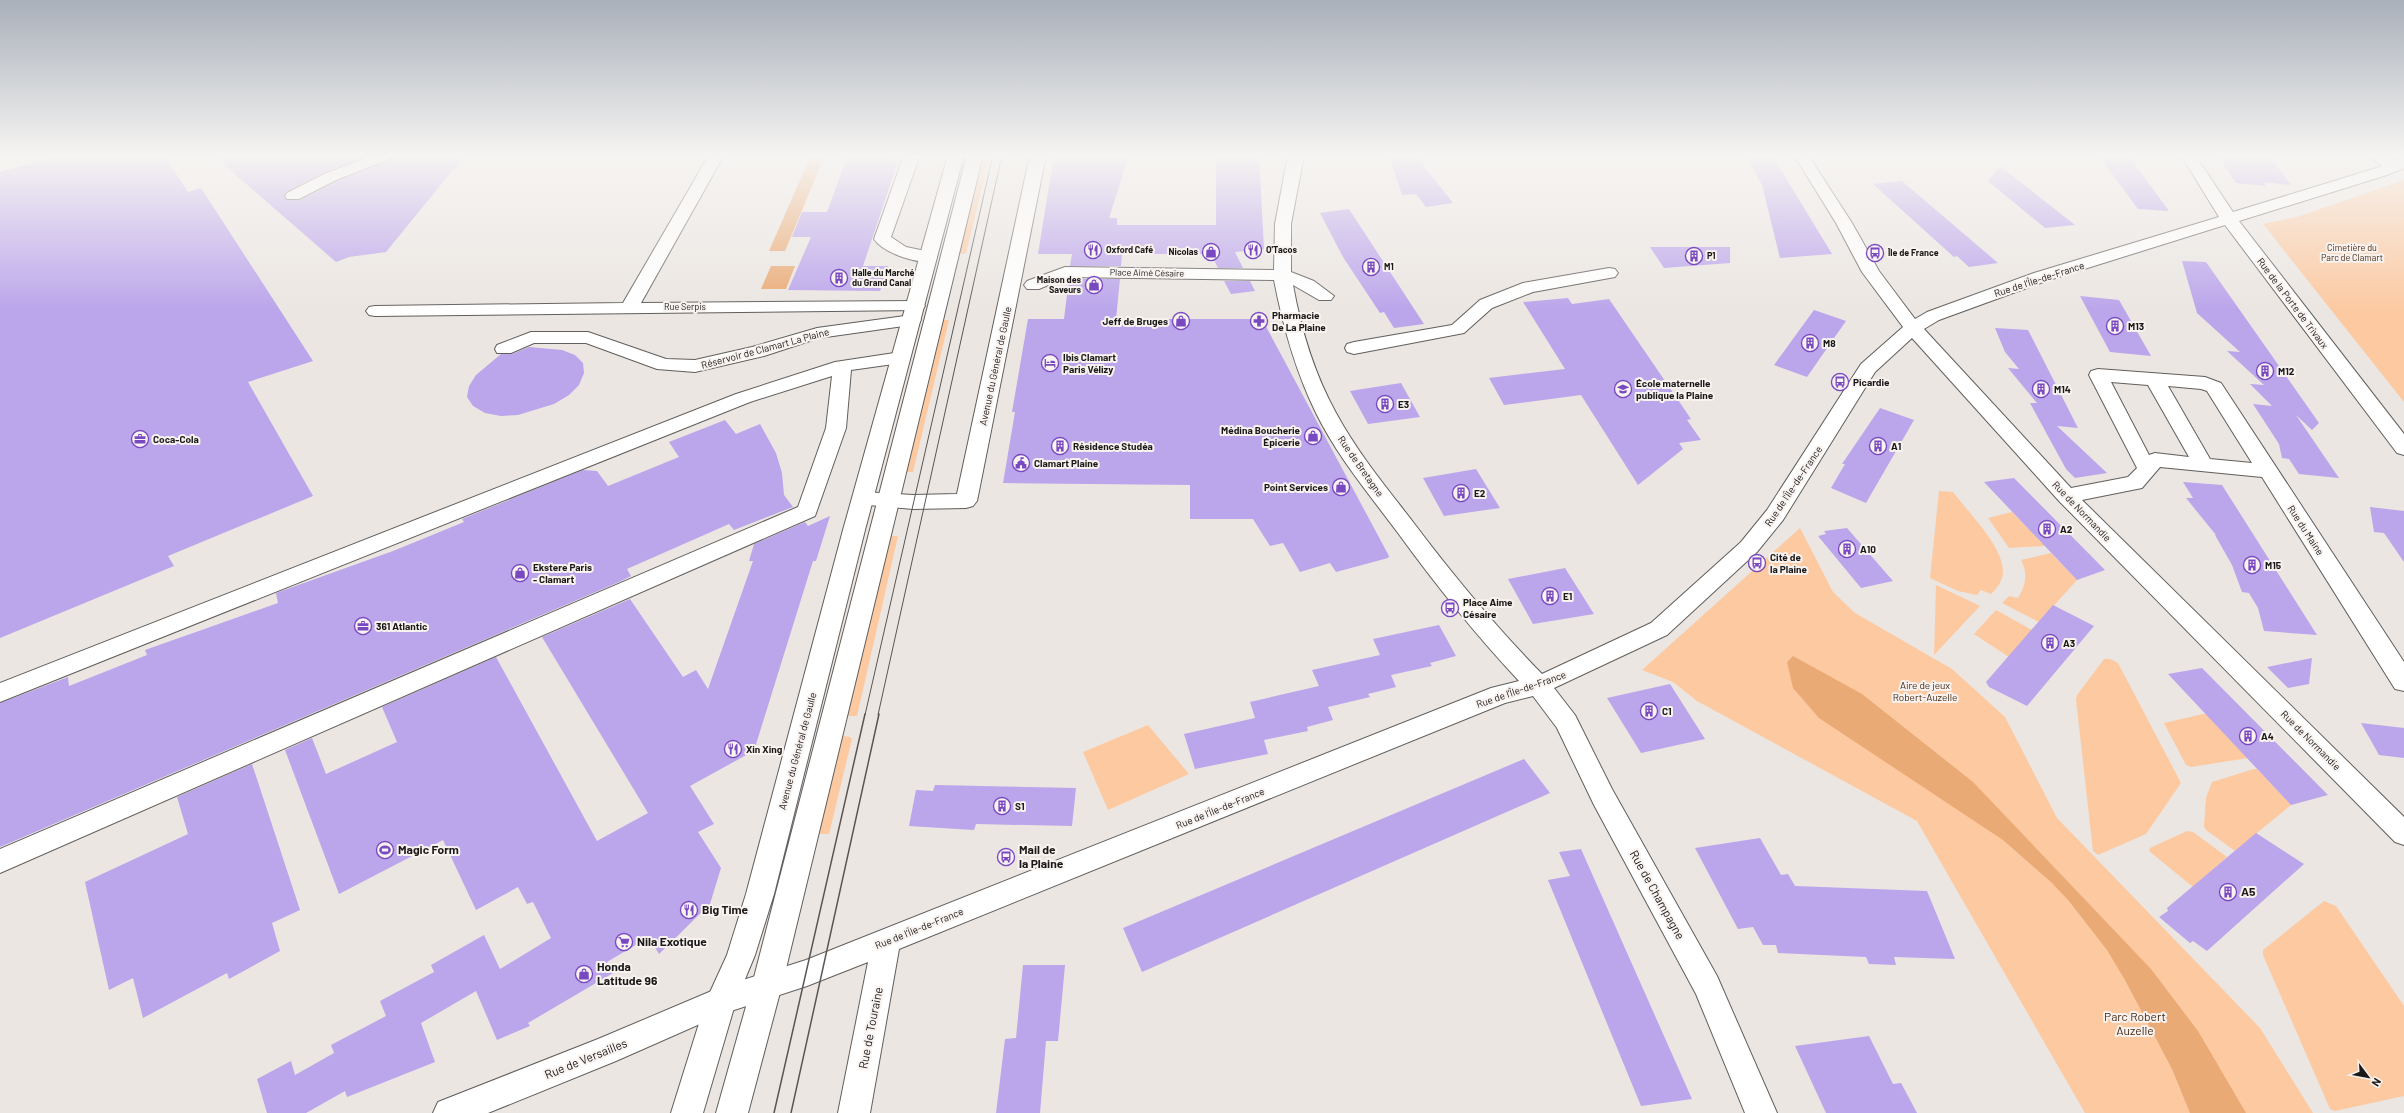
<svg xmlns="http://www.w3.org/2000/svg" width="2404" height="1113" viewBox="0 0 2404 1113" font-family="Barlow,sans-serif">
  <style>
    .green { fill: #fcc9a1 }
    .water { fill: #eaaa75 }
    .building { fill: #bba5eb }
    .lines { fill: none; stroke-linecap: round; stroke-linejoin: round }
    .minor-casing { stroke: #625e5b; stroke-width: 2 }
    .major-casing { stroke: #625e5b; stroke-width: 2 }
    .minor { fill: #fff; fill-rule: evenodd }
    .major { fill: #fff; fill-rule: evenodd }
    .tram-far1 { stroke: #585554; stroke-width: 1 }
    .tram { stroke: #585554; stroke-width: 1.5 }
    .labels { text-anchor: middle; stroke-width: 4; stroke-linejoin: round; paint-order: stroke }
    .far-park-label { font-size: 9px; fill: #442a13; stroke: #f8f3f0 }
    .far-poi-label { font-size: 9px; font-weight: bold; fill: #1b1918; stroke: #f8f3f0; text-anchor: start }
    .far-street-label { font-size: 9px; fill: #1b1918; stroke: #f8f3f0 }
    .street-label { font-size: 10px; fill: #1b1918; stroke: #f8f3f0 }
    .poi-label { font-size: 10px; font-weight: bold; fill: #1b1918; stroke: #f8f3f0; text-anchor: start }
    .park-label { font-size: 10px; fill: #442a13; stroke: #f8f3f0 }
    .near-poi-label { font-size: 12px; font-weight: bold; fill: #1b1918; stroke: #f8f3f0; text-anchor: start }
    .near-street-label { font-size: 12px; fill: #1b1918; stroke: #f8f3f0 }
    .near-park-label { font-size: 12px; fill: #442a13; stroke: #f8f3f0 }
  </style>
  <rect width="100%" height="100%" fill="#ebe6e2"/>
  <!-- green -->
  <path class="green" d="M985 155H990L966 253 960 254Z
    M2404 180V402L2263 224 2297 217Z
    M944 320H949L913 472H907Z
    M1939 491 1953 492C1968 512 2004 547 2003 573 2002 582 1997 588 1991 594L1981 590 1977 595 1958 591 1930 578Z
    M2012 512 2045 546 2009 548 1988 518Z
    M1800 528 1833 592 1855 613 1952 669 2005 717 2057 818 2260 1028 2313 1113H2085L1917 821 1697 701 1673 682 1642 670Z
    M891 536H898L857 716H847Z
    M2051 553 2077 580 2039 622 2002 603 2009 596 2018 598C2026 586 2028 572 2021 560Z
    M1936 585 1980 606 1934 655Z
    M1996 610 2032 630 2009 657 1974 634Z
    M2104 659H2110L2118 663 2181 783 2146 834 2098 855 2093 851 2076 700 2077 695Z
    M2203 714H2206L2248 758 2191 767 2186 765 2164 723Z
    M1148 725 1189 774 1108 810 1083 752Z
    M843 736 850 737 852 739 829 834H819Z
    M2254 769H2257L2291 805 2235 851 2206 830 2204 826 2206 798 2212 782Z
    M2187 831 2193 832 2227 857 2193 887 2149 851 2150 848Z
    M2324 901 2336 906 2404 1006V1096L2335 1111 2330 1109 2263 955V950Z"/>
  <!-- water -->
  <path class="water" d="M811 155H825L785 251H769Z
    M771 266H795L786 289H761Z
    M1793 656 1862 694 1973 782 2151 969 2198 1031 2246 1113H2190L2172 1069 2125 980 2107 950 2069 901 2051 882 2003 840 1819 718 1793 688 1787 662Z"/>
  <!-- building -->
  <path class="building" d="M62 155H164L188 192 201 188 313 361 248 382 313 496 168 556 174 566 0 638V172Z
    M213 155H371L323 173 286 192 284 197 287 200H300L337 181 393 159 396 155H465L386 252 349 257 336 262Z
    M848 155H891L889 161H898L863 266H888L880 291 788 290 811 237H792L802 212H827Z
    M1054 155H1129L1109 218H1117V225H1216V155H1259L1264 249 1235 252 1243 268H1218L1211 254H1122L1121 266H1070L1072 254H1038Z
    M1389 155H1415L1453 203 1426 207 1416 194 1402 195Z
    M1746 155H1772L1832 254 1780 258 1762 185Z
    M2098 155H2128L2169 211 2138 209Z
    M2217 155H2268L2291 185 2263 182 2266 186 2236 183Z
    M2000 166 2075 225 2045 228 1988 181Z
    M1902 181 1998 263 1969 267 1957 256 1954 257 1873 184Z
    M1349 209 1424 324 1394 328 1384 312 1380 313 1343 257 1320 213Z
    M1650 247H1730V263L1664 268Z
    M2182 261 2206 262 2319 423 2312 430 2296 415 2339 478 2299 474 2289 459 2282 458 2279 444 2253 404 2272 406 2250 384 2264 385 2227 351 2240 352 2197 313Z
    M1069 279H1120L1116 319H1262L1389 556 1388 558 1336 572 1330 563 1300 572 1283 543 1270 546 1253 519H1190V485L1003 483 1015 412H1012L1028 319H1064Z
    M1224 281H1250L1255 291 1231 294Z
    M2080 296 2119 300 2151 356 2110 352Z
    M1568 298 1572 304 1609 299 1691 419 1687 420 1701 440 1679 443 1683 449 1638 485 1581 395 1504 405 1489 378 1565 369 1523 302Z
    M1814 310 1846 321 1807 377 1774 365Z
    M1995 328 2028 330 2078 428 2057 426 2107 473 2075 478 2066 469 2030 403H2037L2008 368 2019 369 2005 352Z
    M529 347 562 350 575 355 583 363 584 373 579 385 569 395 554 404 518 415 501 416 485 413 473 406 467 397 469 386 476 375 501 354H512Z
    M1401 383 1420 417 1368 424 1350 391Z
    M1880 408 1914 420 1866 503 1831 488 1845 464H1842Z
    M725 420 736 434 760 424 776 453 782 473 784 495 793 507 734 530 729 524 627 569 631 576 619 582 0 847V703L68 677 69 686 147 655 145 650 278 603 276 593 393 551 464 522 462 519 583 470 597 471 608 486 679 457 669 442Z
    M1476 469 1500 508 1444 516 1423 478Z
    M2014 478 2105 570 2077 580 1984 482Z
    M2183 482 2222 485 2317 635 2264 631 2258 608 2249 593 2242 592 2232 565 2215 535H2216L2186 498H2193Z
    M2370 507 2404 511V562L2384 533 2374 532Z
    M830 516 816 561H813L753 754H748L690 786 714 824 698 832 721 868 710 904 659 954 649 937 607 962 613 973 528 1023 530 1026 497 1040 476 991 421 1023 435 1062 347 1097 345 1091 306 1113H267L257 1079 291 1061 295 1075 334 1053 331 1045 386 1016 380 1001 434 972 431 965 484 935 500 969 551 938 533 902 527 904 518 887 476 910 443 840 339 894 285 750 312 738 326 774 397 742 382 707 496 657 597 841 648 813 542 637 630 599 683 677 696 670 708 689 753 561H749L754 544 805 522 808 526Z
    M1847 528 1893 581 1861 588 1818 536 1826 534 1824 531Z
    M1565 568 1594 614 1533 624 1508 579Z
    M2053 605 2094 626 2027 706 1989 687 1986 682Z
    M1439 625 1456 656 1430 663 1432 666 1391 675 1396 687 1368 694 1370 697 1328 707 1333 720 1307 727 1308 731 1264 740 1268 754 1195 769 1184 734 1255 718 1250 702 1319 686 1312 670 1380 655 1373 639Z
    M2312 658 2309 684 2288 688 2267 667Z
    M2202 668 2328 795 2291 805 2168 674Z
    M1670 684 1705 739 1641 753 1607 698Z
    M2361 723 2404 728V758L2379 755Z
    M1524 759 1550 793 1142 972 1123 928Z
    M252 764 300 910 272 923 280 951 229 979 227 973 143 1018 133 978 109 990 85 882 188 834 177 797Z
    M935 785 1076 788 1072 826 976 824 974 830 909 826 916 790 933 791Z
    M2256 833 2304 864 2207 951 2193 941 2190 943 2159 917 2168 911 2167 908Z
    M1760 838 1781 875 1788 874 1795 886 1927 891 1955 959 1894 957 1896 965 1869 964 1866 957 1778 953 1776 945H1763L1753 927 1738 929 1695 848Z
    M1581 849 1632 964 1692 1099 1641 1106 1548 880 1570 876 1559 852Z
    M1023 965H1065L1058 1041H1046L1040 1113H996L1005 1039 1016 1038Z
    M1869 1036 1893 1084 1901 1083 1917 1113H1826L1795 1046Z"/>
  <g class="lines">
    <!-- minor casing -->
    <g class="minor-casing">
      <path id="minor" d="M374 155H395L392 158 336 180 299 199H287L285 196 287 193 324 174Z
        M709 155H724L641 303 916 301 922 302 925 306 922 310 375 316 369 315 366 311 369 307 375 306 623 303Z
        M904 155H920L891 237 906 247 935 253 937 257 935 261C919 265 883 253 874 239Z
        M1030 155H1046L977 501 973 506 966 508 913 509 857 504 853 499 857 494 864 492 913 495 957 494Z
        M1288 155H1304L1291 224V272L1314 281 1334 296 1331 300H1319L1293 285C1301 330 1314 373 1336 413 1357 452 1386 487 1413 522 1453 575 1495 626 1542 674L1651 623 1741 542 1767 510 1861 364 1903 327 1862 272 1836 223 1794 155H1808L1852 223 1879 271 1915 319 1927 312 2034 273 2219 217 2181 155H2195L2233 212 2383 166 2370 158 2368 155H2386L2396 160 2404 157V168L2387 175 2239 221 2404 434V455L2397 453 2225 225 2046 281 1939 320 1924 329 2071 488 2128 477 2137 468 2089 375 2091 371 2098 369 2205 377 2221 383 2404 662V691L2395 689 2262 477 2160 467 2142 488 2082 500 2404 817V845L2395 842 2059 501 1912 338 1875 372 1783 520 1757 552 1667 635 1554 688 1575 715 1612 789 1717 976 1777 1113H1745L1696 994 1594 805 1557 728 1533 696 1505 703 899 949 870 1113H838L868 962 807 986 725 1013 616 1061 488 1113H433L438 1102 598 1039 721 987 806 960 1491 688 1519 681C1475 634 1435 584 1398 533 1369 494 1337 456 1316 413 1295 370 1283 326 1274 280L1067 277 1039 289H1027L1024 285 1027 281 1065 267 1274 270 1275 224ZM2111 382 2148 385 2189 457 2155 453 2149 455ZM2168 386 2201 389 2207 391 2252 463 2210 459Z
        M1609 268 1615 269 1618 273 1615 277 1533 292 1492 308 1464 333 1354 354 1347 352 1345 348 1347 344 1354 342 1452 325 1480 300 1523 283Z
        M912 315 918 316 921 320 918 324 819 338 764 356 695 372 657 369 586 343H534L511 353H497L495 349 497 345 531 332H588L666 359 695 360 752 347 817 328Z
        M901 352 908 354 910 358 908 362 851 370 846 428 815 516 0 873V849L798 507 826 428 832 376 750 402 0 702V683L736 394 835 362Z"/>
    </g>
    <!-- major casing -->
    <g class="major-casing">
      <path id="major" d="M948 155H964L865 530 774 894 755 955 736 1001 703 1113H671L706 1001 727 955 746 894 843 530Z
        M967 155H983L782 985 748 1113H716L752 985Z"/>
    </g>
    <!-- minor -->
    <use href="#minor" class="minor"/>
    <!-- major -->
    <use href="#major" class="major"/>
    <!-- tram-far1 -->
    <path class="tram-far1" d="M865 715 993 155
      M878 715 1002 155"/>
    <!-- tram -->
    <path class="tram" d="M774 1113 865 714
      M791 1113 879 714"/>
  </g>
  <!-- sky -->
  <linearGradient id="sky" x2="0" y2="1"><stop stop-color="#a9b0ba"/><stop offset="0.5" stop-color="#f6f4f2"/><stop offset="1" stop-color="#f6f4f2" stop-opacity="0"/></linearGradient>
  <rect width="2404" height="311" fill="url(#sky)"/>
  <!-- icons -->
  <defs>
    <g id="restaurant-ring" transform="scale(0.9)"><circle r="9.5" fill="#f8f3f0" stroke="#7949c1" stroke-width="1.5"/><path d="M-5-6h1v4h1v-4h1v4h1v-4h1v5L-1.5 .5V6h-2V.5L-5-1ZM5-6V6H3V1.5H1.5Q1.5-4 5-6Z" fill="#7949c1"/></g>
    <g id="shop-ring" transform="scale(0.9)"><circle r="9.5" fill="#f8f3f0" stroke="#7949c1" stroke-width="1.5"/><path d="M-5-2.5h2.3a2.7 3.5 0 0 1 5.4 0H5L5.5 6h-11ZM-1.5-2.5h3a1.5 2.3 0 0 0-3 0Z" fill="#7949c1"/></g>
    <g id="bus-ring" transform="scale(0.9)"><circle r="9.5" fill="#f8f3f0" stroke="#7949c1" stroke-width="1.5"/><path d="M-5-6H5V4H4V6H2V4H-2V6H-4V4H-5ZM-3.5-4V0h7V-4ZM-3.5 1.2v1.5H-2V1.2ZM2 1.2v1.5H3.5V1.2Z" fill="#7949c1"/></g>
    <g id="building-ring" transform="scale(0.9)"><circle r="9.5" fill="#f8f3f0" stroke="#7949c1" stroke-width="1.5"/><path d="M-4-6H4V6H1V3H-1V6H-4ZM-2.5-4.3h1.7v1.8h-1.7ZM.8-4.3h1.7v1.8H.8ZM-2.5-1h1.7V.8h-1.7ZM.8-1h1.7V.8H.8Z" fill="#7949c1"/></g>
    <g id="pharmacy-ring" transform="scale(0.9)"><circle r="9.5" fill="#f8f3f0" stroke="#7949c1" stroke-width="1.5"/><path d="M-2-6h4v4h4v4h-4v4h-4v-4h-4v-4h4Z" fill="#7949c1"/></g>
    <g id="hotel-ring" transform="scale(0.9)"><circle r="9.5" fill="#f8f3f0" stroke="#7949c1" stroke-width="1.5"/><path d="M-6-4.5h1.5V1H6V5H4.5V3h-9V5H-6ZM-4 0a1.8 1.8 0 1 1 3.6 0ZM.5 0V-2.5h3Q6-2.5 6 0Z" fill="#7949c1"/></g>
    <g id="school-ring" transform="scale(0.9)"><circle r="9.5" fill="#f8f3f0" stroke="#7949c1" stroke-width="1.5"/><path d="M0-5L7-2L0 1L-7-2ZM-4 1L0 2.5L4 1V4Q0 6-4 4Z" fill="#7949c1"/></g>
    <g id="office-ring" transform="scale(0.9)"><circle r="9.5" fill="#f8f3f0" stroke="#7949c1" stroke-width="1.5"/><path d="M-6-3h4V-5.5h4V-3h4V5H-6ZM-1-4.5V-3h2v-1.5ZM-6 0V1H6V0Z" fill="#7949c1"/></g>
    <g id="civic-ring" transform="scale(0.9)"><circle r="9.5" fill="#f8f3f0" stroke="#7949c1" stroke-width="1.5"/><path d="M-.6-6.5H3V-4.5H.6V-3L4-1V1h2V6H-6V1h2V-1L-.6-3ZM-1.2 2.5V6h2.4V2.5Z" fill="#7949c1"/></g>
    <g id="stadium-ring" transform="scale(0.9)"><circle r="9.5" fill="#f8f3f0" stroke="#7949c1" stroke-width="1.5"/><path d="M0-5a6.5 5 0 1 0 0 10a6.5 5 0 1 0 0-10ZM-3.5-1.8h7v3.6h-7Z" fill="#7949c1"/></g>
    <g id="supermarket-ring" transform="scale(0.9)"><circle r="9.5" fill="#f8f3f0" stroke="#7949c1" stroke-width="1.5"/><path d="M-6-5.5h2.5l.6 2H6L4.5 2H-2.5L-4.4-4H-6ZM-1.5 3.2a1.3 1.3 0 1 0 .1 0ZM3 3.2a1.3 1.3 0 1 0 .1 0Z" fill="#7949c1"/></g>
  </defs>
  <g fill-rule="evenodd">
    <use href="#restaurant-ring" x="1093" y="250"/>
    <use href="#restaurant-ring" x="1253" y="250"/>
    <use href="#shop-ring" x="1211" y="252"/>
    <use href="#bus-ring" x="1875" y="253"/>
    <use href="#building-ring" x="1694" y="256"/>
    <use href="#building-ring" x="1371" y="267"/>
    <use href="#building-ring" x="839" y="278"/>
    <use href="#shop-ring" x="1094" y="285"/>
    <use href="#shop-ring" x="1181" y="321"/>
    <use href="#pharmacy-ring" x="1259" y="321"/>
    <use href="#building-ring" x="2115" y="326"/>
    <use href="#building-ring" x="1810" y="343"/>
    <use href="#hotel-ring" x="1050" y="363"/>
    <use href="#building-ring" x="2265" y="371"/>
    <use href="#bus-ring" x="1840" y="382"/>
    <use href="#school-ring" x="1623" y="389"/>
    <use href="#building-ring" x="2041" y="389"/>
    <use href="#building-ring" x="1385" y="404"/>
    <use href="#shop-ring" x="1313" y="436"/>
    <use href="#office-ring" x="140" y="439"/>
    <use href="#building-ring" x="1060" y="446"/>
    <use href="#building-ring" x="1878" y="446"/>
    <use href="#civic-ring" x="1021" y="463"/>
    <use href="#shop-ring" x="1341" y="487"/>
    <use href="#building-ring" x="1461" y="493"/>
    <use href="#building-ring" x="2047" y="529"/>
    <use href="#building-ring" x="1847" y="549"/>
    <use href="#bus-ring" x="1757" y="563"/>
    <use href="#building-ring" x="2252" y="565"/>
    <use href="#shop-ring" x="520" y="573"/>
    <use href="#building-ring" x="1550" y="596"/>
    <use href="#bus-ring" x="1450" y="608"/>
    <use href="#office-ring" x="363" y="626"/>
    <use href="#building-ring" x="2050" y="643"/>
    <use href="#building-ring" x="1649" y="711"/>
    <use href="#building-ring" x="2248" y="736"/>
    <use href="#restaurant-ring" x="733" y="749"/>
    <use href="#building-ring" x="1002" y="806"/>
    <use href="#stadium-ring" x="385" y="850"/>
    <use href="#bus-ring" x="1006" y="857"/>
    <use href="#building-ring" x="2228" y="892"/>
    <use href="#restaurant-ring" x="689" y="910"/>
    <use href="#supermarket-ring" x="624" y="942"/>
    <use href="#shop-ring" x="584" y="974"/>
  </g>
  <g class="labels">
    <!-- far-park labels -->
    <g class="far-park-label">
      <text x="2352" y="251">Cimetière du<tspan x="2352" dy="10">Parc de Clamart</tspan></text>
    </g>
    <!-- far-poi labels -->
    <g class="far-poi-label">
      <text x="1106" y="253">Oxford Café</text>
      <text x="1266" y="253">O'Tacos</text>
      <text x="1198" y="255" text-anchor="end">Nicolas</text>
      <text x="1888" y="256">Île de France</text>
      <text x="1707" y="259">P1</text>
      <text x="1384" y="270">M1</text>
      <text x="852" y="276">Halle du Marché<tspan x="852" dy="10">du Grand Canal</tspan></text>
      <text x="1081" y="283" text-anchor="end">Maison des<tspan x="1081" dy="10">Saveurs</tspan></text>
    </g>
    <!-- far-street labels -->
    <g class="far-street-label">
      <text transform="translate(1147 273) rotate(1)" y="3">Place Aimé Césaire</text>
      <text x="685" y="310">Rue Serpis</text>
    </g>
    <!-- street labels -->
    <g class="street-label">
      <text transform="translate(2039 279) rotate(-18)" y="4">Rue de l'Île-de-France</text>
      <text transform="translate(2293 303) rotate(53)" y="4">Rue de la Porte de Trivaux</text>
      <text transform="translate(765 348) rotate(-15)" y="4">Réservoir de Clamart La Plaine</text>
      <text transform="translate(995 366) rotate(-78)" y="4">Avenue du Général de Gaulle</text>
      <text transform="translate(1361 466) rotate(55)" y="4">Rue de Bretagne</text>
      <text transform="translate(1793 486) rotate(-56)" y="4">Rue de l'Île-de-France</text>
      <text transform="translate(2082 511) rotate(46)" y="4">Rue de Normandie</text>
      <text transform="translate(2306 530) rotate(57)" y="4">Rue du Maine</text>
      <text transform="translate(1521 689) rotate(-19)" y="4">Rue de l'Île-de-France</text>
      <text transform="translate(2311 740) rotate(45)" y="4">Rue de Normandie</text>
      <text transform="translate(797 751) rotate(-75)" y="4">Avenue du Général de Gaulle</text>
      <text transform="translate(1220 808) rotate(-22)" y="4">Rue de l'Île-de-France</text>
      <text transform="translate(919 928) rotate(-22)" y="4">Rue de l'Île-de-France</text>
    </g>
    <!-- poi labels -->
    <g class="poi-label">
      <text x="1272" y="319">Pharmacie<tspan x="1272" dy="12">De La Plaine</tspan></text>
      <text x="1168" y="325" text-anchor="end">Jeff de Bruges</text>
      <text x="2128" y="330">M13</text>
      <text x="1823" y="347">M8</text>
      <text x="1063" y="361">Ibis Clamart<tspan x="1063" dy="12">Paris Vélizy</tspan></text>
      <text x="2278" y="375">M12</text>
      <text x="1853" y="386">Picardie</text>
      <text x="1636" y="387">École maternelle<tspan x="1636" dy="12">publique la Plaine</tspan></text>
      <text x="2054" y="393">M14</text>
      <text x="1398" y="408">E3</text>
      <text x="1300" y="434" text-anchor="end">Médina Boucherie<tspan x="1300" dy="12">Épicerie</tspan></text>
      <text x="153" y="443">Coca-Cola</text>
      <text x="1073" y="450">Résidence Studéa</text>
      <text x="1891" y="450">A1</text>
      <text x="1034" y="467">Clamart Plaine</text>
      <text x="1328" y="491" text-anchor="end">Point Services</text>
      <text x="1474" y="497">E2</text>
      <text x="2060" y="533">A2</text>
      <text x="1860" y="553">A10</text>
      <text x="1770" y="561">Cité de<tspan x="1770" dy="12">la Plaine</tspan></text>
      <text x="2265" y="569">M15</text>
      <text x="533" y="571">Ekstere Paris<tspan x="533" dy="12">- Clamart</tspan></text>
      <text x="1563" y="600">E1</text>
      <text x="1463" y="606">Place Aime<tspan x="1463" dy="12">Césaire</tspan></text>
      <text x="376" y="630">361 Atlantic</text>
      <text x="2063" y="647">A3</text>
      <text x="1662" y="715">C1</text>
      <text x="2261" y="740">A4</text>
      <text x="746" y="753">Xin Xing</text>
      <text x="1015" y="810">S1</text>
    </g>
    <!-- park labels -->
    <g class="park-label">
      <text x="1925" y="689">Aire de jeux<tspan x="1925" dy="12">Robert-Auzelle</tspan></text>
    </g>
    <!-- near-poi labels -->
    <g class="near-poi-label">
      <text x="398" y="854">Magic Form</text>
      <text x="1019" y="854">Mail de<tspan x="1019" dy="14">la Plaine</tspan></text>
      <text x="2241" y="896">A5</text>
      <text x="702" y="914">Big Time</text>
      <text x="637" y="946">Nila Exotique</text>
      <text x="597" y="971">Honda<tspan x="597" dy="14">Latitude 96</tspan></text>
    </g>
    <!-- near-street labels -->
    <g class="near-street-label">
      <text transform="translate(1657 895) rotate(61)" y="4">Rue de Champagne</text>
      <text transform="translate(871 1028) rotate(-79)" y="4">Rue de Touraine</text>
      <text transform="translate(586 1059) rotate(-22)" y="4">Rue de Versailles</text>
    </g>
    <!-- near-park labels -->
    <g class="near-park-label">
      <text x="2135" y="1021">Parc Robert<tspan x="2135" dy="14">Auzelle</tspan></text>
    </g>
  </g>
  <!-- north arrow -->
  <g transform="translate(2368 1077) rotate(122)" stroke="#f8f3f0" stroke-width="3" paint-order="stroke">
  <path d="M0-3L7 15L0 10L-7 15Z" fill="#1b1918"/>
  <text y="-6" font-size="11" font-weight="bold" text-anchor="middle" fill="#1b1918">N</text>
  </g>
</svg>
